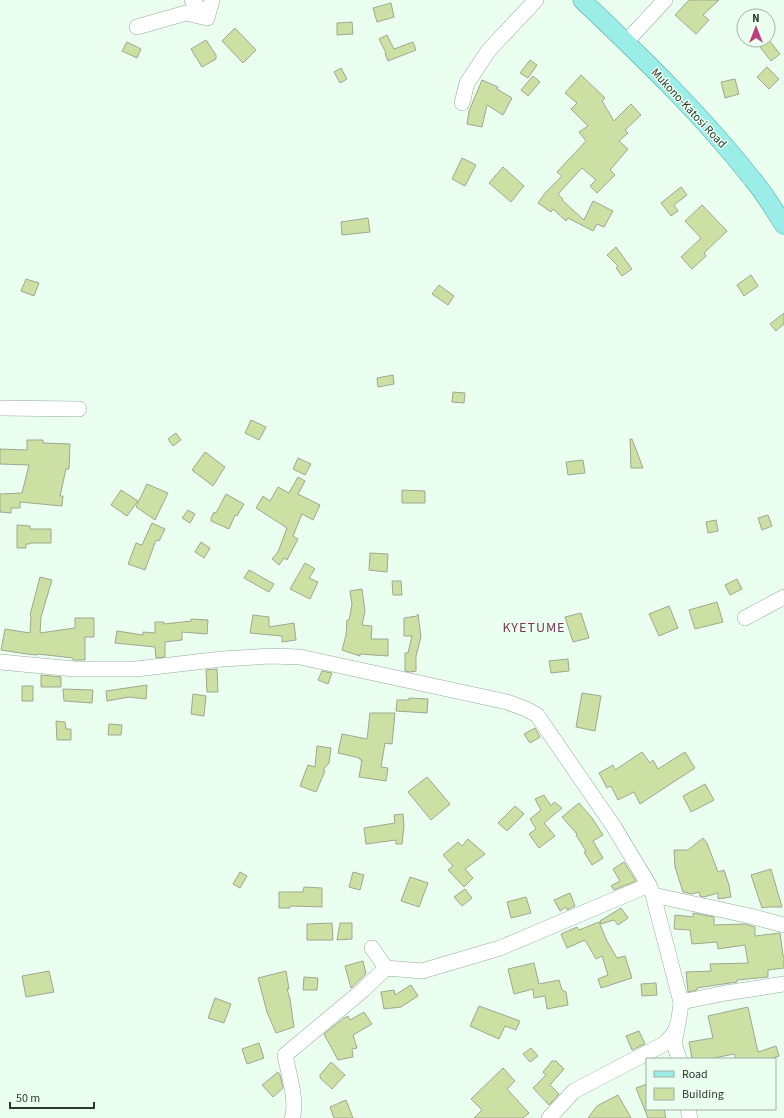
<svg xmlns="http://www.w3.org/2000/svg" width="784" height="1118" viewBox="0 0 784 1118" font-family="'Source Sans 3',sans-serif">
  <style>
    .building { fill: #cce0a3; stroke: #9fa790 }
    .lines { fill: none; stroke-linecap: round; stroke-linejoin: round }
    .minor-casing { stroke: #94ab9b; stroke-width: 16 }
    .major-casing { stroke: #48a69c; stroke-width: 19 }
    .minor { stroke: #fff; stroke-width: 15 }
    .major { stroke: #9aeee7; stroke-width: 18 }
    .labels { text-anchor: middle; stroke-width: 3; stroke-linejoin: round; paint-order: stroke }
    .street-label { font-size: 12px; fill: #2d362f; stroke: #ebfff1 }
    .quarter-label { font-size: 14px; letter-spacing: 1px; fill: #7a3754; stroke: #ebfff1 }
  </style>
  <rect width="100%" height="100%" fill="#ebfff1"/>
  <!-- building -->
  <path class="building" d="M689 0H719L703 15 709 20 696 34 675 15Z
    M391 3 394 17 377 22 373 8Z
    M352 22 353 34 337 35V23Z
    M235 28 256 50 243 63 222 41Z
    M387 35 394 49 413 42 416 50 388 61 385 53H386L379 39Z
    M206 40 216 55V59L202 67 191 49Z
    M769 40 780 54 771 61 760 47Z
    M127 42 141 49 137 58 122 51Z
    M530 60 537 65 528 78 520 73Z
    M767 67 779 79 769 89 757 77Z
    M341 68 347 79 340 83 334 72Z
    M581 75 605 98 602 101 614 121 631 104 641 115 625 130 628 133 619 141 628 149 610 170 615 175 597 193 590 186 596 180 582 168 558 194 563 199 562 200 584 220 593 201 613 211 604 227 597 224 593 231 568 218 566 221 553 209 551 212 538 203 545 193 562 176 557 172 586 141 579 132 588 126 571 109 577 103 565 93Z
    M533 76 540 82 528 96 521 90Z
    M735 79 739 94 725 98 721 82Z
    M482 80 498 87 497 89 512 98 503 115 487 105 482 127 467 124 469 111Z
    M462 158 476 165 465 186 452 179Z
    M503 167 524 186 511 202 489 183Z
    M681 187 687 195 674 205 678 211 671 216 661 203Z
    M702 205 727 231 704 253 706 256 692 269 681 257 701 238 685 221Z
    M368 218 370 232 342 235 341 222Z
    M616 247 632 269 622 276 616 268 618 266 607 255Z
    M751 275 758 286 744 296 737 285Z
    M26 279 39 283 34 296 21 291Z
    M439 285 454 296 448 305 432 294Z
    M784 313V324L776 331 770 324Z
    M393 375 394 384 378 387 377 378Z
    M453 392 465 393 464 403 452 402Z
    M251 420 266 427 259 440 245 433Z
    M176 433 181 440 173 446 168 439Z
    M630 439H632L643 468H631Z
    M27 440H43V443L70 444 69 469H66L60 496H63L62 506 20 502V508H11V513L0 512V494L22 493 29 465 0 464V449L27 450Z
    M205 452 225 467 213 486 192 470Z
    M298 458 311 464 305 475 293 469Z
    M583 460 585 473 568 475 566 462Z
    M298 477 305 481 298 494 320 505 313 520 302 514 293 536 298 539 287 560 284 558 279 565 272 559 278 552 287 528 256 508 263 496 270 501 278 487 289 493Z
    M147 484 168 493 155 520 136 507Z
    M121 490 138 501 127 516 111 505Z
    M402 490 425 491V503H402Z
    M226 494 244 504 237 516 235 515 229 529 211 521V518L214 512 216 513Z
    M188 510 195 514 190 523 182 518Z
    M768 515 772 526 762 530 758 518Z
    M716 520 718 531 708 533 706 522Z
    M152 523 165 529 159 541 156 540 145 570 128 564 136 543 142 545Z
    M17 525 30 526V529H51V543H30V544H26V548H17Z
    M201 542 210 548 204 558 195 552Z
    M370 553 388 554 387 572 369 570Z
    M305 563 315 569 309 578 318 582 310 599 290 589Z
    M249 570 274 584 269 592 244 578Z
    M40 577 52 580 41 617 40 633 75 628V618H94V637H85V660H73V658L38 654 37 655 27 654 1 650 5 629 30 633 31 616 30 615Z
    M737 579 742 589 730 595 725 585Z
    M392 581H401L402 595H393Z
    M362 589 365 611 362 625 372 626 371 639H388V656L360 654V656L342 650 346 635 347 620H349L352 605 350 591Z
    M717 602 723 622 695 629 689 610Z
    M669 606 678 628 659 636 649 614Z
    M581 613 589 638 573 642 565 617Z
    M418 614 421 637 416 656V671L410 672 405 671V653H408L412 636H404V618L417 616Z
    M253 615 269 617V627L294 623 296 640 282 642V636L250 633Z
    M191 619 208 620 207 634 182 632V640L165 642V657L156 658 155 647 115 643 117 631 143 635V632L155 633V622H164V624L191 621Z
    M568 659 569 671 551 673 549 661Z
    M217 669 218 692H207L206 670Z
    M322 671 332 673 328 684 318 680Z
    M41 675 61 677V687H41Z
    M147 685 146 699 129 697 107 701 106 691Z
    M22 686H33V701H22Z
    M63 689 93 690 92 703 64 701Z
    M582 693 601 696 595 731 576 727Z
    M193 694 206 696 204 716 191 714Z
    M409 698 428 699 427 713 396 711 397 700H409Z
    M370 713H395L392 744 385 743 381 767 388 768 386 781 359 777 362 760H360V758L338 753 342 734 367 739Z
    M56 721 65 722 66 729H71V740H57Z
    M109 724 122 725 121 735H108Z
    M535 728 540 737 530 743 524 734Z
    M317 746 331 748 329 763 323 770 325 771 316 792 300 786 308 765 315 767Z
    M642 752 650 763 653 760 658 769 685 752 695 768 640 804 634 792 618 800 611 786 607 788 599 773 613 765 615 770Z
    M427 777 450 804 431 820 408 792Z
    M705 784 714 800 691 812 683 796Z
    M544 795 551 806 554 802 562 808 544 823 555 836 539 848 529 834 536 829 530 819 541 810 535 799Z
    M579 803 592 818 603 835 593 841 603 858 592 865 584 852 586 851 576 835 577 834 562 817Z
    M515 806 524 814 507 831 498 823Z
    M403 814 404 826 402 844H396V840L366 844 364 828 395 823 394 815Z
    M703 838 707 843 718 872 724 870 729 885 731 897 718 899V893L704 897 700 896 699 892 692 894 683 892 675 867 674 850H688Z
    M468 839 485 854 465 869 473 878 464 887 448 870 453 866 443 855 458 842 462 846Z
    M624 862 636 881 614 890 611 886 620 881 613 869Z
    M771 869 782 907H769L762 908 751 875Z
    M240 872 247 876 240 888 233 884Z
    M353 872 364 875 360 890 349 887Z
    M410 877 428 883 419 907 401 901Z
    M304 887 322 888V907L290 906V908H279V892H303Z
    M465 889 472 898 462 906 454 897Z
    M570 893 575 906 567 910 566 907 560 911 554 900Z
    M526 897 531 913 511 918 507 902Z
    M621 908 628 918 618 925 614 920 601 924 600 921Z
    M693 913 714 917V925L745 924 755 927V936L780 933 783 956H784V968L768 970V977L737 980V982L697 988V990L688 992 686 972 711 971 710 964 748 963 745 945 718 949 717 942 692 944 690 930 674 929 675 915 693 917Z
    M599 922 607 941 617 958 625 956 632 978 601 988 598 979 608 975 602 956 596 959 585 940 567 948 561 934 577 927 579 930Z
    M332 923 333 940H307V924Z
    M340 923H352V939L337 940Z
    M363 961 366 974 351 988 345 966Z
    M534 963 539 984 559 980 562 990 566 992 568 1005 547 1009 545 996 534 998 533 989 514 994 508 969Z
    M49 971 54 992 26 997 22 976Z
    M286 971 289 989H287L290 999 294 1027 276 1033 267 1012 258 978Z
    M304 977 318 978 317 990H303Z
    M656 983 657 995 642 996 641 984Z
    M411 985 418 996 401 1007 384 1009 381 992 394 990 395 995Z
    M215 998 231 1004 224 1023 208 1018Z
    M479 1006 520 1021 516 1030 505 1026 499 1039 470 1026Z
    M748 1007 758 1052 776 1046 779 1056 770 1059H736L734 1054 714 1058 715 1059H692L689 1042 713 1038 708 1016Z
    M364 1012 372 1024 353 1035 357 1048 352 1049 353 1057 338 1060 324 1034 344 1018 348 1016 350 1020Z
    M639 1031 645 1044 632 1050 626 1036Z
    M259 1043 264 1058 247 1064 242 1049Z
    M531 1048 538 1056 530 1062 523 1054Z
    M552 1061H556L564 1069 550 1085 559 1094 549 1105 533 1088 546 1075 543 1072Z
    M331 1062 345 1075 332 1089 320 1078V1075Z
    M503 1068 515 1081 507 1089 529 1113 523 1118H474L482 1110 471 1099Z
    M278 1072 280 1075 283 1088 273 1097 262 1085Z
    M647 1084V1109H664L666 1118H648L636 1088Z
    M618 1095 631 1118H588L597 1106Z
    M346 1100 353 1118H334L330 1107Z"/>
  <g class="lines">
    <!-- minor casing -->
    <g class="minor-casing">
      <path id="minor" d="M192 0 207 18
        M137 27 186 13 207 18 212 0
        M626 42 665 0
        M462 103 467 83 489 50 536 0
        M0 408 79 409
        M745 618 784 597
        M0 662 75 669H136L222 659 271 656 300 657 507 702 526 709 537 715 614 827 649 885 653 895 681 1002
        M653 895 750 916 784 925
        M372 948 386 968 422 971 500 948 649 885
        M677 1029 674 1043 679 1059
        M688 1109 690 1118
        M292 1118C298 1103 288 1071 285 1055L363 990 386 968
        M549 1118 574 1091 664 1044C679 1031 679 1021 681 1002L726 993 784 984"/>
    </g>
    <!-- major casing -->
    <g class="major-casing">
      <path id="major" d="M582 0C642 57 702 115 753 180 765 194 774 210 784 225"/>
    </g>
    <!-- minor -->
    <use href="#minor" class="minor"/>
    <!-- major -->
    <use href="#major" class="major"/>
  </g>
  <g class="labels">
    <!-- street labels -->
    <g class="street-label">
      <text transform="translate(689 108) rotate(47)" y="4">Mukono-Katosi Road</text>
    </g>
    <!-- quarter labels -->
    <g class="quarter-label">
      <text x="534" y="632">KYETUME</text>
    </g>
  </g>
  <!-- legend -->
  <rect x="646" y="1058" width="130" height="52" fill="#ebfff1" stroke="#9fafa3"/>
  <rect x="654" y="1071" width="20" height="6" fill="#9aeee7" stroke="#9fafa3"/>
  <text x="682" y="1078" font-size="12" fill="#2d362f">Road</text>
  <rect x="654" y="1088" width="20" height="12" fill="#cce0a3" stroke="#9fafa3"/>
  <text x="682" y="1098" font-size="12" fill="#2d362f">Building</text>
  <!-- north arrow -->
  <g transform="translate(756 28)"><circle r="19" fill="#ebfff1" stroke="#9fafa3"/>
  <path d="M0-3L7 15L0 10L-7 15Z" fill="#c23c7d"/>
  <text y="-6" font-size="11" font-weight="bold" text-anchor="middle" fill="#2d362f">N</text>
  </g>
  <!-- scale -->
  <path d="M10 1102v6h84v-6" fill="none" stroke="#2d362f" stroke-width="2"/>
  <text x="16" y="1102" font-size="12" fill="#2d362f" stroke="#ebfff1" stroke-width="3" paint-order="stroke">50 m</text>
</svg>
